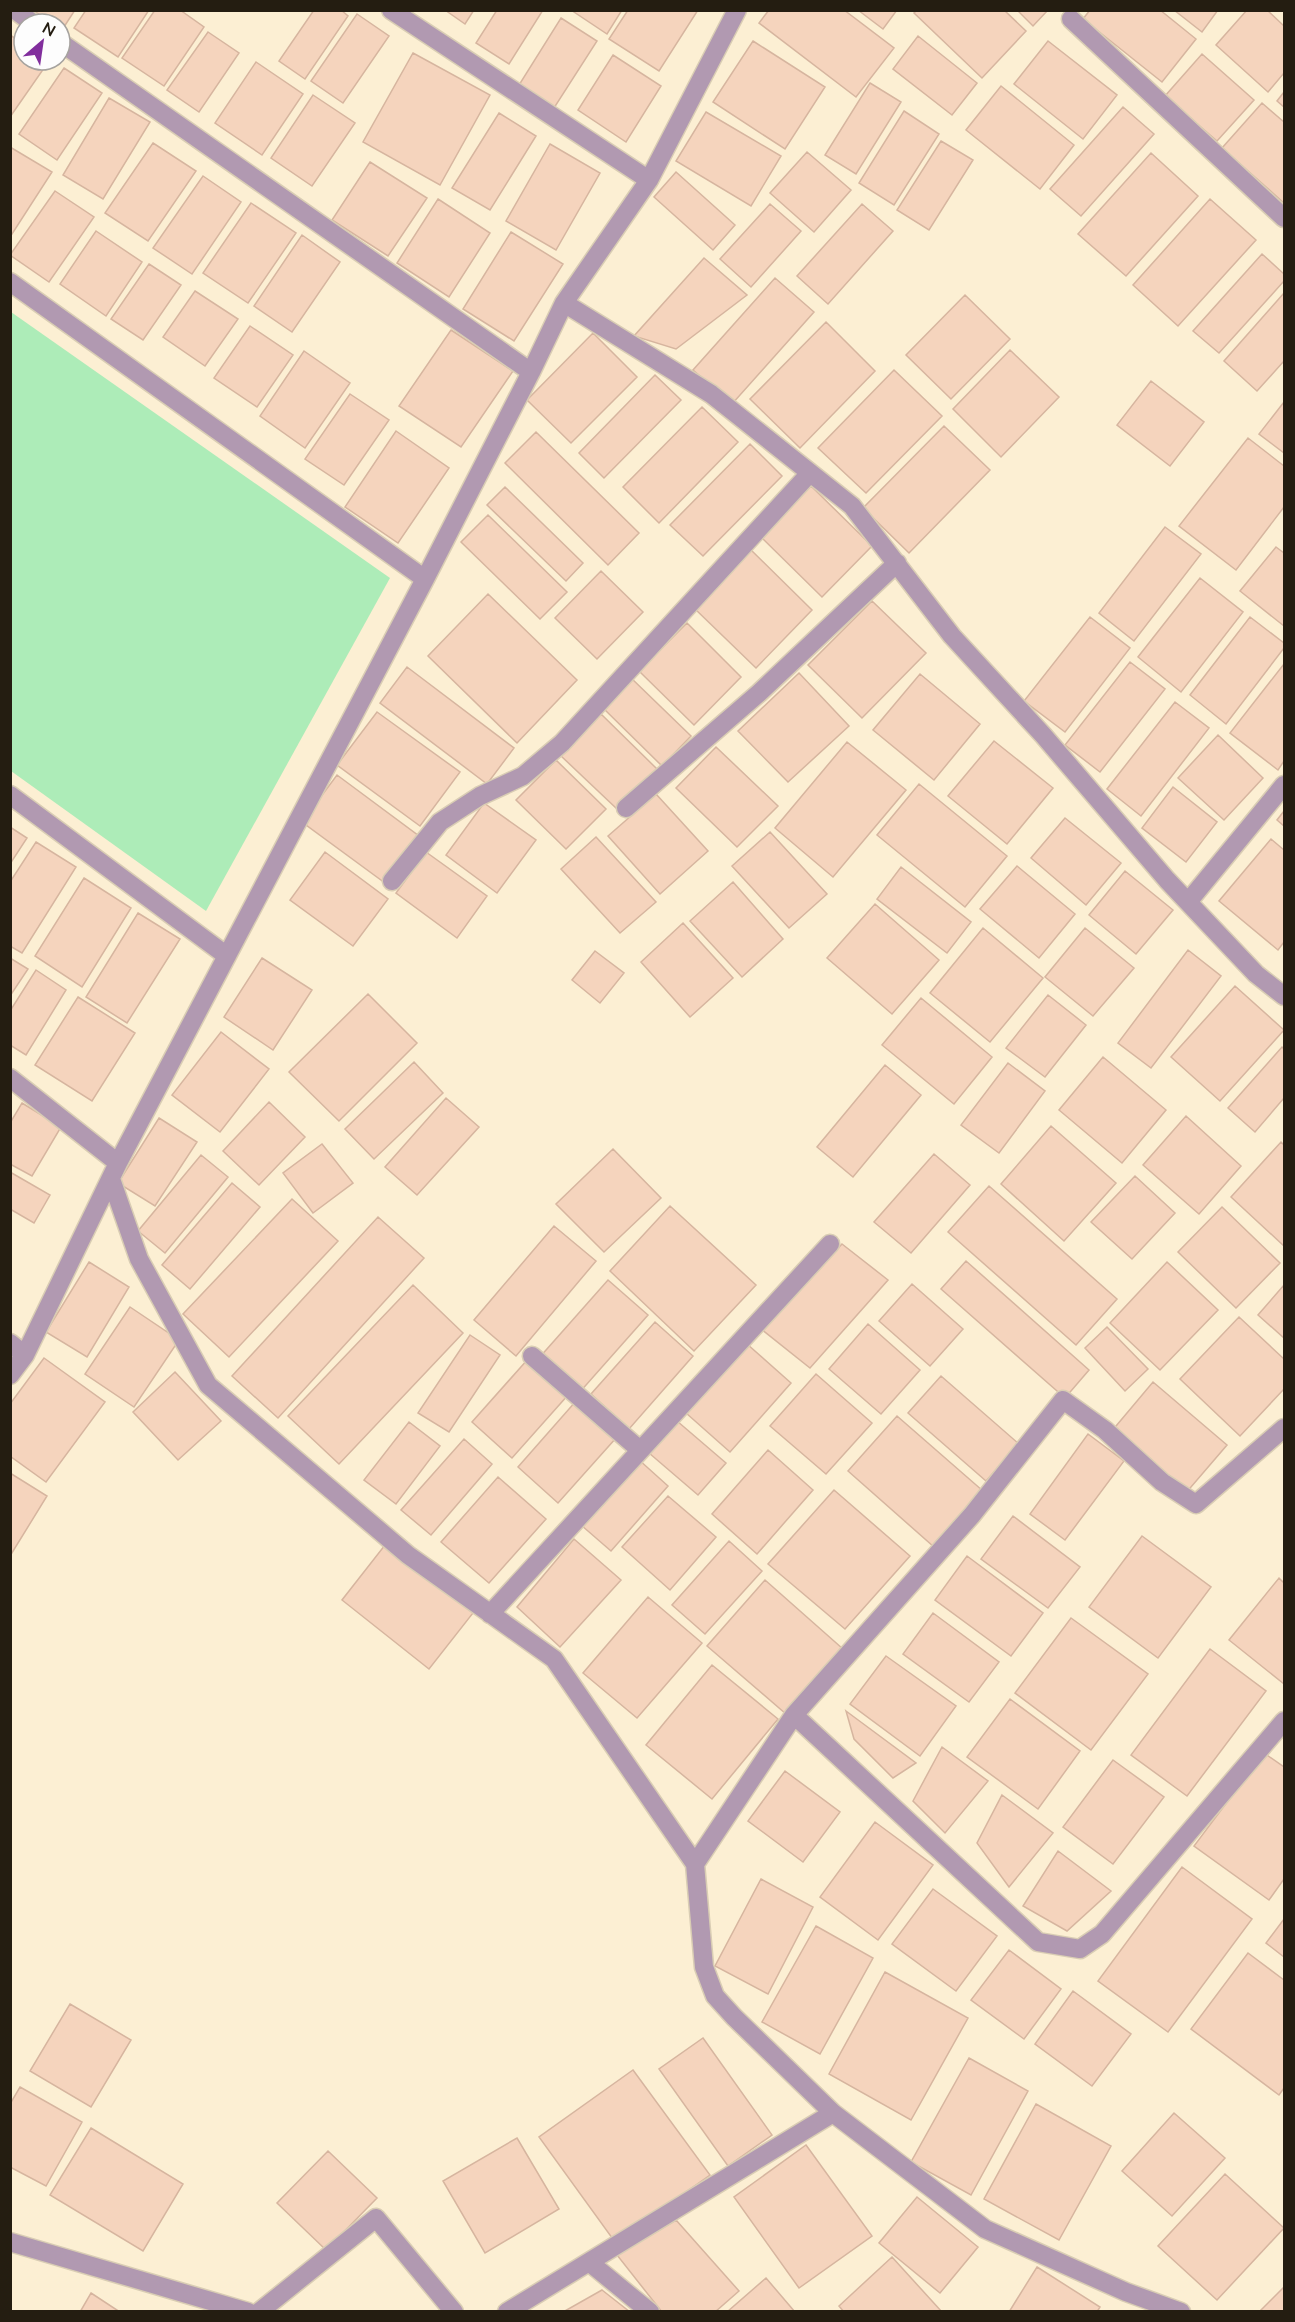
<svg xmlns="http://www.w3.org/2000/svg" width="1295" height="2322" viewBox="0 0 1295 2322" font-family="Mulish,sans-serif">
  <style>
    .green { fill: #adecb8 }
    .building { fill: #f5d4bd; stroke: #d6b59f; stroke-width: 1.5 }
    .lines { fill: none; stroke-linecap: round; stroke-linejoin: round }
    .minor-casing { stroke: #d9cdb4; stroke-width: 21 }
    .minor { stroke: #b199b1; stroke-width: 18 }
  </style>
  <rect width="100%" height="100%" fill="#fcefd3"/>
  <!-- green -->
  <path class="green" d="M11 312 390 578 206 911 11 771Z"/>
  <!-- building -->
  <path class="building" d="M33 10H75L62 30 60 24H53Z
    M86 10H149L118 57 74 28Z
    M155 10H180L204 27 164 86 122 58Z
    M314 10H341L348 16 305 79 279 61Z
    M445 10H474L465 24Z
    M497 10H543L509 64 476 43Z
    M571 10H622L607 34Z
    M628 10H698L659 71 609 39Z
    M769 10H844L894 48 856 97 759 23Z
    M858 10H897L883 29Z
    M917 10H1004L1026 31 982 78 914 13Z
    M1017 10H1048L1033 26Z
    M1090 10H1160L1196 39 1162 82 1083 19Z
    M1174 10H1218L1202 32Z
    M1247 10H1267L1284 26V73L1268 92 1216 45Z
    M357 14 389 36 343 103 311 81Z
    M561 18 597 41 554 108 519 85Z
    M208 32 239 53 199 112 167 90Z
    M10 35 24 44V60L49 61 10 117Z
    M918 36 977 83 952 115 893 69Z
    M753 41 825 87 785 149 713 102Z
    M1048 41 1117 95 1083 139 1014 84Z
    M413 53 490 95 440 185 363 142Z
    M1202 54 1254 100 1217 141 1165 96Z
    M613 55 661 86 626 142 578 110Z
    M256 62 303 94 262 155 215 123Z
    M64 68 102 93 57 160 19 134Z
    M870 83 901 102 856 174 825 155Z
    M1001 86 1074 145 1040 189 966 130Z
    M1284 92V107L1277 101Z
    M313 95 355 123 312 186 271 158Z
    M109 98 150 122 103 199 63 175Z
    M1262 103 1284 122V203L1222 148Z
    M1123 107 1154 134 1081 216 1050 189Z
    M904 111 939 134 894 205 859 183Z
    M706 112 781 156 751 206 676 161Z
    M499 113 536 136 490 210 452 188Z
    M941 141 973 160 929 230 897 210Z
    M153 143 196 171 148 241 105 213Z
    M550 144 600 173 556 250 506 221Z
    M10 147 52 172 12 234 10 233Z
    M807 152 851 190 814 232 770 193Z
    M1151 153 1198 196 1126 276 1078 234Z
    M370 162 427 198 388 256 332 220Z
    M676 172 735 225 713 250 654 197Z
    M203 176 241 202 192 274 153 248Z
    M55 191 94 217 49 282 10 255Z
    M438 199 490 233 449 297 397 263Z
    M1210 199 1256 240 1178 326 1133 285Z
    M251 203 296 233 248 303 203 273Z
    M770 204 801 231 751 287 720 259Z
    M862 204 893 231 828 304 797 276Z
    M96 231 142 262 106 316 60 284Z
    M511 232 563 264 514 341 463 309Z
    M302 235 340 262 292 332 254 306Z
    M1262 254 1284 274V281L1219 353 1193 331Z
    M704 258 747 295 676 349 634 336Z
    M149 264 181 285 143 340 111 319Z
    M775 278 814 312 732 404 693 370Z
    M195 291 238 319 205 366 163 337Z
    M1284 293V361L1257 391 1224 361Z
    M965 295 1010 339 951 399 906 355Z
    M826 322 875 371 800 448 750 399Z
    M250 326 293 355 257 407 214 378Z
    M451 330 513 371 461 447 399 406Z
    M593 333 637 377 571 443 527 400Z
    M1010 350 1059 397 1001 457 953 409Z
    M304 351 350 383 305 448 260 416Z
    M894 370 942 416 866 493 818 448Z
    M655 375 681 400 604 478 579 453Z
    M1151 381 1204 422 1170 466 1117 425Z
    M350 394 389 420 344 485 305 459Z
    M1284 402V453L1259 434Z
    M702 407 738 442 659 523 623 487Z
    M944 426 990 470 909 553 863 508Z
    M396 431 449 468 398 543 345 507Z
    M536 432 639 533 608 565 505 463Z
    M1248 438 1284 466V507L1236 570 1179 526Z
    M750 444 782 476 703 556 670 525Z
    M811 486 872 546 822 597 761 537Z
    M505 487 583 563 566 581 487 505Z
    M488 515 567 592 540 619 461 542Z
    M1165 527 1201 554 1134 641 1099 613Z
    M1276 547 1284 553V626L1240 591Z
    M750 549 812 610 756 668 693 607Z
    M601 571 643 612 597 659 555 618Z
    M1200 578 1243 612 1181 692 1138 657Z
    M488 594 577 680 517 743 428 656Z
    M872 601 926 653 862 718 808 665Z
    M1090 617 1130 648 1065 732 1024 701Z
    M1250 617 1284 643V648L1226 724 1190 695Z
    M687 623 741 677 694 725 639 671Z
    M1130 662 1165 689 1100 772 1065 745Z
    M1284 664V761L1278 770 1230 733Z
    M407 667 514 748 487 784 380 703Z
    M799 673 849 726 788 782 738 731Z
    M920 674 980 724 934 780 873 730Z
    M629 676 691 736 662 766 600 705Z
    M1175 702 1209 728 1141 816 1107 789Z
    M377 712 460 772 420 826 337 765Z
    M601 714 657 769 617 809 560 755Z
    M1218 735 1263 778 1224 820 1178 778Z
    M994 741 1053 788 1007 844 948 796Z
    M847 742 906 790 833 877 775 828Z
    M716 747 778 806 737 847 676 788Z
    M556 760 606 809 566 849 516 800Z
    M337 775 419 836 385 883 302 822Z
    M919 784 1007 856 965 907 877 835Z
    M1173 787 1217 822 1186 862 1142 828Z
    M656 794 708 851 660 894 608 836Z
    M484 803 536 840 497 893 446 855Z
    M1284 811V826L1277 820Z
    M1065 818 1121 863 1086 905 1031 858Z
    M10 827 27 838 10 864Z
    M770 832 827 894 789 928 732 866Z
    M596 837 656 902 620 933 561 869Z
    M1271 839 1284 850V942L1278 950 1219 901Z
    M36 842 76 867 22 953 10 946V882Z
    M325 852 388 899 353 946 290 900Z
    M426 852 487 896 457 938 396 893Z
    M1017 866 1075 914 1039 958 980 909Z
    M901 867 971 922 947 953 877 899Z
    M1125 871 1173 910 1136 954 1089 915Z
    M84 878 131 908 82 987 35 956Z
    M733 882 783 939 742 977 690 921Z
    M875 904 939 960 892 1014 827 958Z
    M138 913 180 939 127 1023 86 997Z
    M683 923 733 978 690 1017 641 962Z
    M983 928 1043 978 990 1042 930 993Z
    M1085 928 1134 968 1093 1016 1045 977Z
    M1188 950 1221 976 1151 1068 1118 1043Z
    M595 951 624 973 600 1003 572 980Z
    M10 958 28 969 10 996Z
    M262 958 312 990 273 1050 224 1017Z
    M36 970 66 990 26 1055 10 1045V1011Z
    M1235 986 1284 1030 1220 1101 1171 1057Z
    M368 994 417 1043 339 1121 289 1072Z
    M1048 995 1086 1025 1045 1077 1006 1048Z
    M78 997 135 1033 92 1101 35 1065Z
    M921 998 992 1057 954 1104 882 1045Z
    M221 1032 269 1069 220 1132 172 1095Z
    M1282 1047 1284 1049V1098L1255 1132 1228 1108Z
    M1103 1057 1166 1110 1122 1163 1059 1110Z
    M414 1062 443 1093 374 1159 345 1129Z
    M1008 1063 1045 1091 999 1153 961 1125Z
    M885 1065 921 1095 853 1177 817 1147Z
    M446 1098 479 1127 417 1195 385 1167Z
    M269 1102 305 1137 259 1185 223 1151Z
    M22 1103 61 1127 32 1176 10 1164V1123Z
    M1186 1116 1241 1166 1199 1214 1143 1165Z
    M159 1118 197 1142 155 1206 118 1183Z
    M1051 1126 1116 1183 1064 1241 1001 1184Z
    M1281 1142 1284 1145V1246L1231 1197Z
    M322 1144 353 1183 313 1213 283 1173Z
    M613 1149 661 1198 604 1252 556 1204Z
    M934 1154 970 1185 911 1253 874 1222Z
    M201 1155 228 1177 165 1253 138 1231Z
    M10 1172 50 1195 34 1223 10 1209Z
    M1135 1176 1175 1213 1132 1259 1091 1222Z
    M232 1183 260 1207 190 1289 162 1265Z
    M989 1186 1117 1299 1076 1345 948 1232Z
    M292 1199 338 1241 229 1357 183 1314Z
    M670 1206 756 1285 694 1351 610 1271Z
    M1222 1207 1280 1263 1236 1308 1178 1252Z
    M378 1217 424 1258 278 1418 232 1376Z
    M554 1226 596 1261 516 1356 474 1320Z
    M842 1244 888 1280 810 1368 761 1329Z
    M966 1261 1089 1370 1065 1398 941 1289Z
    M89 1262 129 1287 87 1357 46 1332Z
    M1167 1262 1218 1310 1160 1370 1110 1323Z
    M608 1280 648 1315 579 1393 539 1358Z
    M912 1284 963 1329 930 1366 879 1321Z
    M413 1285 463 1333 339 1464 288 1416Z
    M1284 1285V1338L1258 1315Z
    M130 1307 179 1340 134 1407 85 1374Z
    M1239 1317 1284 1359V1389L1240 1436 1180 1379Z
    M655 1322 693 1356 629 1429 591 1394Z
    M868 1324 920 1370 881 1414 829 1369Z
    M1107 1327 1148 1369 1125 1391 1085 1348Z
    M470 1335 500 1355 449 1432 418 1413Z
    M747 1344 791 1383 730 1452 686 1413Z
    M44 1358 105 1402 46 1482 10 1456V1404Z
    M528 1359 568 1395 512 1458 472 1422Z
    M175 1372 221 1421 178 1460 133 1412Z
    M816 1374 872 1423 826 1474 770 1426Z
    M941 1376 1019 1444 986 1481 908 1413Z
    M1153 1382 1227 1445 1185 1494 1111 1432Z
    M576 1401 616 1438 558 1503 518 1467Z
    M897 1416 983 1491 934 1547 848 1471Z
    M677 1421 726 1463 698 1495 649 1453Z
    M409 1422 440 1446 396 1504 364 1480Z
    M1088 1434 1124 1461 1065 1540 1030 1514Z
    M464 1439 492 1464 431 1535 401 1510Z
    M768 1450 813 1490 757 1554 712 1514Z
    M638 1459 668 1486 611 1551 581 1525Z
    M10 1473 47 1496 10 1556Z
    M498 1477 546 1519 489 1583 441 1542Z
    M834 1490 910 1556 845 1629 768 1564Z
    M668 1496 716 1537 670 1590 622 1547Z
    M1013 1516 1080 1567 1048 1608 981 1559Z
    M1142 1536 1211 1587 1158 1658 1089 1607Z
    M574 1539 621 1580 560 1647 517 1607Z
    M729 1541 762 1571 705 1634 672 1605Z
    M385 1545 473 1613 429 1669 342 1600Z
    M967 1556 1043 1613 1011 1656 935 1600Z
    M1279 1578 1284 1583V1684L1229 1640Z
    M765 1580 843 1649 786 1714 707 1646Z
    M648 1597 702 1643 637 1718 583 1673Z
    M933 1613 999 1662 969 1702 903 1654Z
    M1071 1618 1148 1674 1091 1750 1015 1693Z
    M1210 1649 1266 1691 1187 1796 1131 1755Z
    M886 1656 956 1706 920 1756 850 1704Z
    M712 1665 778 1719 712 1799 646 1745Z
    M1010 1699 1080 1751 1038 1809 967 1757Z
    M846 1711 916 1763 893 1778 854 1739Z
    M942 1747 988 1781 945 1833 913 1801Z
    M1264 1753 1284 1767V1879L1269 1900 1194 1846Z
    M1113 1760 1164 1797 1113 1864 1063 1827Z
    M785 1771 840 1812 803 1862 748 1821Z
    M1002 1795 1053 1833 1009 1887 977 1843Z
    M875 1822 933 1865 878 1940 820 1897Z
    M1058 1851 1111 1891 1067 1931 1023 1906Z
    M1182 1867 1252 1919 1168 2032 1098 1981Z
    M761 1879 813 1907 768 1994 715 1966Z
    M933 1889 997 1936 956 1991 892 1944Z
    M1284 1919V1957L1266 1943Z
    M816 1926 873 1958 820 2054 762 2022Z
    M1009 1950 1061 1989 1024 2039 971 2000Z
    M1248 1953 1284 1980V2088L1279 2095 1191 2029Z
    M885 1972 968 2018 911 2120 829 2074Z
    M1073 1991 1131 2034 1092 2086 1035 2044Z
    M70 2004 131 2040 91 2107 30 2071Z
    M703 2038 772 2135 728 2166 659 2069Z
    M969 2058 1028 2091 971 2195 911 2162Z
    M633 2070 710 2175 615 2242 539 2137Z
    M20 2087 82 2122 46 2186 10 2167V2104Z
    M1036 2104 1111 2146 1059 2240 984 2199Z
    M1174 2113 1225 2158 1172 2216 1122 2171Z
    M91 2128 183 2184 143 2251 50 2195Z
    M517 2138 559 2209 485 2253 443 2181Z
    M806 2145 872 2236 799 2288 734 2197Z
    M328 2151 377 2198 326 2250 277 2203Z
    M1225 2174 1284 2228 1217 2300 1158 2246Z
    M917 2197 978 2247 940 2293 879 2243Z
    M676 2220 739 2291 715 2312H662L617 2255Z
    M892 2257 942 2312H844L839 2306Z
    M1037 2267 1100 2307 1097 2312H1009Z
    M766 2278 795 2312H727Z
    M1284 2287V2312H1259Z
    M602 2290 630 2312H563Z
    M91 2293 120 2312H80Z"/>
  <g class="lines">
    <!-- minor casing -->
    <g class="minor-casing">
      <path id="minor" d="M15 10 34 24
        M391 10 649 180
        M1071 19 1284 218
        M60 42 531 372
        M10 282 425 579
        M564 303 711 394 852 506 952 636 1043 735 1167 880 1256 974 1284 996
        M10 795 227 956
        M626 808 759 693 897 563
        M392 881 440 822 480 796 523 776 562 743 810 473
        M1188 902 1284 785
        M10 1078 118 1163
        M111 1179 139 1259 208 1385 408 1555 554 1659 695 1864 704 1967 715 1996 734 2017 833 2113 985 2229 1126 2292 1181 2312
        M10 1343 25 1355
        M532 1356 640 1450
        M10 1375 25 1355 118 1163 425 579 531 372 564 303 649 180 737 10
        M490 1614 830 1244
        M794 1715 1038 1942 1080 1949 1102 1934 1284 1721
        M695 1864 794 1715 972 1515 1063 1400 1105 1430 1162 1482 1196 1504 1284 1428
        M10 2242 248 2312
        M589 2262 650 2312
        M259 2312 376 2218 454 2312
        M507 2312 833 2113"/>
    </g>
    <!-- minor -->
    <use href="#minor" class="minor"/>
  </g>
  <!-- border -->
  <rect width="1295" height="2322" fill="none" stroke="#241d11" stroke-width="24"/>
  <!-- north arrow -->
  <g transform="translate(42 42) rotate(29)"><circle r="28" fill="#fdfdfd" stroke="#a6a39f" stroke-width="1.5"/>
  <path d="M0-4.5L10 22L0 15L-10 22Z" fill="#812e9d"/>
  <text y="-9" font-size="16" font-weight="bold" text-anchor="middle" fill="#241d11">N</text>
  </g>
</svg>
